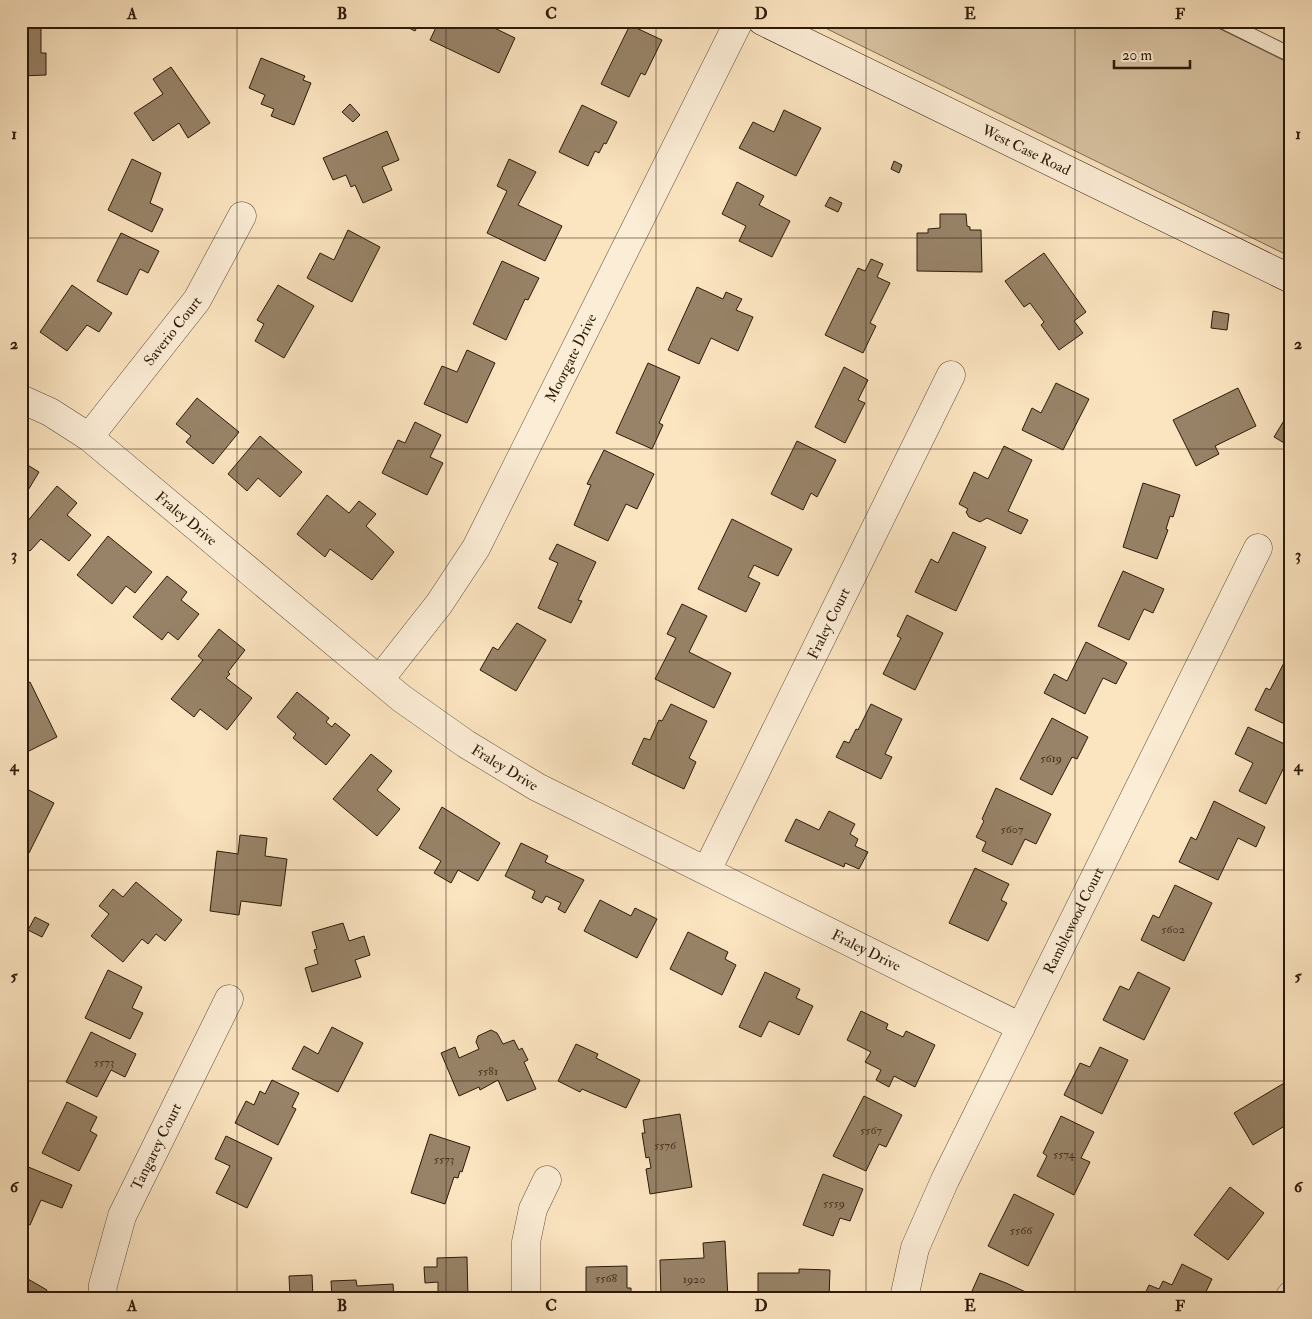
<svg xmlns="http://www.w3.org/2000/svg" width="1312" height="1319" viewBox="0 0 1312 1319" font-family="'IM FELL Double Pica',serif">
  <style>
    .green { fill: #d8c2a1; stroke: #826e54 }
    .building { fill: #988368; stroke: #2d1a08 }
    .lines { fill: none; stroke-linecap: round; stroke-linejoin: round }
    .lane-casing { stroke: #604c36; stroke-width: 16 }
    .street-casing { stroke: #604c36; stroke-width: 29 }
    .secondary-casing { stroke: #2d1a08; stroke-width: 29 }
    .lane { stroke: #fcedd6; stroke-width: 14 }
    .street { stroke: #fcedd6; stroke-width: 28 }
    .secondary { stroke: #fcedd6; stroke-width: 28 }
    .grid { fill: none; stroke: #2d1a08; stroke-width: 1; stroke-opacity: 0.55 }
    .labels { text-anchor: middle; stroke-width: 4.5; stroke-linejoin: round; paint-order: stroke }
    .number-label { font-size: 12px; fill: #483420 }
    .street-label { font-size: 15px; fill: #2d1a08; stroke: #fcedd6 }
    .neatline { fill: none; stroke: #2d1a08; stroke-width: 2 }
    .grid-label { font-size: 16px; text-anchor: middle; font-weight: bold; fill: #2d1a08 }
  </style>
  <rect width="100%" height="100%" fill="#fbe4c0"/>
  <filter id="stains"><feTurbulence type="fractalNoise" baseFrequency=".004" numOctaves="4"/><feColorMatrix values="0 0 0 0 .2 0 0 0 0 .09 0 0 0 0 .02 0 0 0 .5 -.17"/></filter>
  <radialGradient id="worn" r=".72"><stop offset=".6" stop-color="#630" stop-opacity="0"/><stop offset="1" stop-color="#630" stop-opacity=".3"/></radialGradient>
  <!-- green -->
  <path class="green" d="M811 21H1204L1291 64V257Z"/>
  <!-- building -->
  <path class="building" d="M395 21H420L415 31Z
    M439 21H480L515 38 499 73 430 40Z
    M21 25H41V53H46V75L21 76Z
    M630 25 662 40 645 75 641 73 629 97 601 84Z
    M261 58 305 76 303 80 311 83 294 125 271 116 274 109 261 104 265 95 249 88Z
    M171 67 210 123 188 138 179 123 153 141 134 113 163 94 153 79Z
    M350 104 360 115 353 122 342 112Z
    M582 105 617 122 606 144 604 143 599 153 595 151 588 166 559 152Z
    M784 110 821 128 796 176 739 148 753 122 774 132Z
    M387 131 399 160 382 167 392 190 363 203 355 185 351 187 346 175 333 180 323 158Z
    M132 159 161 173 150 203 163 209 152 232 108 210Z
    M509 159 536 172 518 205 562 226 545 261 487 233 507 191 497 186Z
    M894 161 902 165 899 173 891 169Z
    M737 182 764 196 759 205 790 221 772 257 739 241 746 226 722 214Z
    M830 197 842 203 838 212 825 206Z
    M940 214H966L967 226 970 227V230H981L982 272 917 271V233H928V229L940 228Z
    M348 230 380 247 352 302 307 278 320 253 334 260Z
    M121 233 159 251 148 273 140 269 127 295 97 281Z
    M1044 253 1086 312 1074 321 1083 333 1059 350 1041 325 1044 322 1030 303 1024 307 1005 281Z
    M871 259 883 264 877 277 890 283 870 323 876 326 863 353 825 335 858 268 865 271Z
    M502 261 539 278 528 300 525 299 506 340 473 324Z
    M72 285 112 313 99 332 87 325 67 351 40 332Z
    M278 285 314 306 284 358 255 341 264 324 257 320Z
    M697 287 723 299 726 292 742 299 736 310 753 317 738 351 711 338 699 364 668 350Z
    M1213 311 1229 314 1227 330 1211 328Z
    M467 350 495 363 467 423 424 404 442 366 457 372Z
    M648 363 680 377 659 423 663 425 652 449 616 433Z
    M844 367 868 380 858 400 865 403 845 443 815 427Z
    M1056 383 1089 399 1063 450 1022 430 1032 408 1041 413Z
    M1238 388 1256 426 1215 446 1219 454 1196 466 1173 420Z
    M197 398 239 432 213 464 186 442 191 436 176 424Z
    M1291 409V447L1274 437Z
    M415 422 441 435 430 457 443 463 427 495 382 473 398 440 405 443Z
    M260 436 302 472 280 497 258 478 247 491 228 474Z
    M797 441 836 460 817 497 811 493 803 510 771 494Z
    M1004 446 1032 460 1008 511 1028 520 1021 534 987 518 980 522 969 517 966 512 968 509 959 504 974 472 988 479Z
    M604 450 654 474 637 509 626 504 608 541 574 525 591 485 587 484Z
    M21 461 39 472 21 502Z
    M1143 483 1180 495 1173 517 1170 516 1166 529 1168 530 1157 559 1123 547Z
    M57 486 77 503 67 515 91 535 69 561 41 539 30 551 21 544V529Z
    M327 495 349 513 359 501 376 514 366 526 394 552 372 580 330 549 325 557 297 534Z
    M732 519 792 549 778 576 754 565 748 577 760 583 746 612 698 589Z
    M953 532 986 547 956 611 915 592 931 559 938 563Z
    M108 536 152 572 135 593 126 586 112 604 77 575Z
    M557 544 596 562 578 600 582 601 571 623 538 608 558 563 549 559Z
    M1123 571 1164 589 1153 613 1144 609 1129 640 1098 626Z
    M167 576 187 592 181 600 199 614 178 640 168 632 162 640 133 617Z
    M682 604 707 616 689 652 731 673 714 708 655 679 676 638 667 634Z
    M907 615 943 633 915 690 883 674 901 638 897 636Z
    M517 623 546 640 516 691 480 670 493 647 498 650Z
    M219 629 245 650 228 672 230 674 226 678 252 698 227 730 200 709 194 717 171 699 203 660 198 656Z
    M1086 642 1127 663 1116 684 1103 678 1085 714 1044 693 1054 674 1067 681Z
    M1288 655 1291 656V727L1255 710 1266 688 1270 690Z
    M30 682 57 737 25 753 21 746V686Z
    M297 692 329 718 326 722 332 727 335 723 350 735 326 765 293 738 296 734 277 717Z
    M671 704 707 721 689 758 696 762 684 789 632 764 644 738 650 740 659 720 662 721Z
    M871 704 902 719 885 754 892 757 881 779 836 757 844 741 849 743 856 729 858 730Z
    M1052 718 1088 737 1077 759 1072 757 1052 795 1020 779Z
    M1248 727 1291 747V753L1266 804 1239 791 1253 763 1235 754Z
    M371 754 392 771 377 790 400 809 377 836 333 799Z
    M25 788 54 803 29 853 21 849V795Z
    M996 788 1051 814 1036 844 1025 839 1012 865 982 851 986 842 976 837 984 821 982 819Z
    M1214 801 1265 827 1256 847 1238 838 1218 880 1179 862 1191 837 1196 840Z
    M442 807 500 843 478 881 458 870 451 883 434 873 441 861 419 848Z
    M829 811 855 824 850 834 858 839 855 846 868 852 859 869 845 863 844 867 785 841 796 819 819 830Z
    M240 835 267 838 265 856 287 859 281 906 241 901 239 915 210 911 217 851 238 854Z
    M521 843 548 856 545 862 584 880 565 913 558 909 561 903 546 896 542 903 532 898 535 891 505 876Z
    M975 868 1009 884 1001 900 1007 903 988 941 949 923Z
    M136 882 182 920 165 941 156 934 148 944 142 939 123 962 91 936 109 914 99 906 113 889 123 897Z
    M1175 885 1212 903 1184 961 1141 940 1153 915 1159 918Z
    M600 900 631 916 635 908 657 919 637 958 584 931Z
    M35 917 49 924 42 937 28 930Z
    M343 923 349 941 364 936 370 955 355 960 361 977 312 992 305 968 318 964 314 950 317 949 312 932Z
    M688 932 728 952 725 959 736 965 722 995 670 969Z
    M108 970 142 987 132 1008 143 1013 130 1039 85 1018Z
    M765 972 800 989 796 998 813 1006 799 1035 769 1021 761 1037 739 1027Z
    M1138 972 1170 988 1144 1040 1103 1020 1120 986 1129 990Z
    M861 1011 888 1024 886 1029 903 1037 906 1031 935 1045 915 1087 894 1076 889 1087 876 1080 881 1070 865 1062 871 1052 847 1040Z
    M332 1027 363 1043 338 1092 292 1069 304 1046 318 1054Z
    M491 1030 497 1033 503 1044 514 1040 519 1050 522 1048 528 1060 524 1062 536 1089 507 1101 498 1080 480 1090 479 1087 459 1096 441 1053 455 1047 459 1058 479 1049 476 1042 478 1036Z
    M91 1032 136 1054 125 1077 111 1070 97 1097 66 1082Z
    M576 1044 598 1054 596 1058 640 1080 626 1108 582 1089 580 1092 558 1081Z
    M1100 1047 1128 1060 1102 1114 1064 1095 1080 1063 1090 1067Z
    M1291 1079V1128L1288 1124 1253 1145 1234 1113Z
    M272 1080 299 1093 292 1107 296 1109 278 1145 235 1123 246 1101 254 1105 260 1091 265 1094Z
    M864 1096 902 1115 886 1147 879 1144 866 1171 833 1156Z
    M67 1102 97 1117 90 1131 97 1135 79 1171 42 1153Z
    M680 1114 692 1187 650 1194 646 1169 651 1168 649 1157 646 1158 642 1133H645L643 1120Z
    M1061 1116 1094 1132 1081 1158 1090 1162 1074 1195 1037 1176 1047 1156 1043 1153Z
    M430 1134 470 1147 462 1172 460 1171 458 1178 454 1177 445 1204 411 1193Z
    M226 1136 272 1158 247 1208 216 1193 230 1166 215 1159Z
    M21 1164 72 1185 62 1208 41 1200 30 1225 21 1221Z
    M823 1174 863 1189 850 1221 840 1218 833 1236 803 1225Z
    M1230 1187 1264 1213 1228 1260 1194 1235Z
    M1014 1194 1054 1214 1028 1266 988 1246Z
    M725 1241 728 1298H661L660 1260 704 1258 703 1243Z
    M467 1257 468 1298H438V1282L425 1283 424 1267H437V1258Z
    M1182 1264 1212 1279 1203 1298H1143L1149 1285 1159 1289 1163 1281 1172 1285Z
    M627 1266V1288H631V1298H594V1293H586V1267Z
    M799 1269 830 1270 829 1298H758V1273H799Z
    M980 1273 1006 1283 1039 1298H969Z
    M21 1275 47 1290 42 1298H21Z
    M312 1275 313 1298H290L289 1276Z
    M356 1280 357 1286 393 1284 394 1298H332L331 1281Z
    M221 1293V1298H163V1294Z"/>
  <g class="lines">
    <!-- lane casing -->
    <g class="lane-casing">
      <path id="lane" d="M1222 21 1291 55"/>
    </g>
    <!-- street casing -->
    <g class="street-casing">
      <g id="street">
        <path id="s1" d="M21 399 50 412 89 437 401 698 466 744 537 787 1021 1027"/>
        <path id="s2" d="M89 437 197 300 242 216"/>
        <path id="s3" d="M380 679 439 604 476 548 739 21"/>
        <path id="s4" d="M707 870 951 375"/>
        <path id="s5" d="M102 1298 103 1285 122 1216 229 999"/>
        <path d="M526 1298V1242L533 1209 547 1180"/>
        <path id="s6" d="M904 1298 915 1248 945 1180 1258 548"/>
        <path d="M1289 1298 1291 1295"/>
      </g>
    </g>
    <!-- secondary casing -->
    <g class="secondary-casing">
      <g id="secondary">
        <path id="s7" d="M762 21 1291 279"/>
      </g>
    </g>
    <!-- lane -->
    <use href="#lane" class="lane"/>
    <!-- street -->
    <use href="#street" class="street"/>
    <!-- secondary -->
    <use href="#secondary" class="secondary"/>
  </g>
  <!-- grid -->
  <path class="grid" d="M237 21V1298M446 21V1298M656 21V1298M866 21V1298M1075 21V1298M21 238H1291M21 449H1291M21 660H1291M21 870H1291M21 1081H1291"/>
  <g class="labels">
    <!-- number labels -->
    <g class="number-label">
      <text x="1051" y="762">5619</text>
      <text x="1012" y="833">5607</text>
      <text x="1173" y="933">5602</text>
      <text x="104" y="1066">5573</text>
      <text x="488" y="1075">5581</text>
      <text x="871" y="1134">5567</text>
      <text x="665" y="1149">5576</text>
      <text x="1064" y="1158">5574</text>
      <text x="444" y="1163">5573</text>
      <text x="834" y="1207">5559</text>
      <text x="1021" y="1234">5566</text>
      <text x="606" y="1282">5568</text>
      <text x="694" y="1283">1920</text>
    </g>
    <!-- street labels -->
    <g class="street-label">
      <text dy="5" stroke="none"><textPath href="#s7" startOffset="294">West Case Road</textPath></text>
      <text dy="5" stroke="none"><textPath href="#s2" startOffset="135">Saverio Court</textPath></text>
      <text dy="5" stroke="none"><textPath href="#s3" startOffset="375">Moorgate Drive</textPath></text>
      <text dy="5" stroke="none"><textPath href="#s1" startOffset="205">Fraley Drive</textPath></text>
      <text dy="5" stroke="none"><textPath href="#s4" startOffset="275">Fraley Court</textPath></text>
      <text dy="5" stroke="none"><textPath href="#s1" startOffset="610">Fraley Drive</textPath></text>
      <text dy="5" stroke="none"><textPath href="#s6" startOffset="415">Ramblewood Court</textPath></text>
      <text dy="5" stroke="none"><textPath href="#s1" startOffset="1015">Fraley Drive</textPath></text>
      <text dy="5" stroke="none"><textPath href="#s5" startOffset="162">Tangarey Court</textPath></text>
    </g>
  </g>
  <!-- margin -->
  <rect width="1312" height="1319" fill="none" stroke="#fbe4c0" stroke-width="55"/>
  <!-- scale -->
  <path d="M1114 60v8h76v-8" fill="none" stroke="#2d1a08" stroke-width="2.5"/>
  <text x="1122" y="60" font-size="15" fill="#2d1a08" stroke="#fcedd6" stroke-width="4" paint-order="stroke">20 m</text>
  <rect x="28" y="28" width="1256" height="1264" class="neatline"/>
  <g class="grid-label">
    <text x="132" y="19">A</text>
    <text x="342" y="19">B</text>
    <text x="551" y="19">C</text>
    <text x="761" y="19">D</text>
    <text x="970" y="19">E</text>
    <text x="1180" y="19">F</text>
    <text x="14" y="139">1</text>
    <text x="1298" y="139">1</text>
    <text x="14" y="349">2</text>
    <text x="1298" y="349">2</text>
    <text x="14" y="560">3</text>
    <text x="1298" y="560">3</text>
    <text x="14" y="771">4</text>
    <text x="1298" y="771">4</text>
    <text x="14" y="981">5</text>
    <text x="1298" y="981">5</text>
    <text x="14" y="1192">6</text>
    <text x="1298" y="1192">6</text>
    <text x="132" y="1311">A</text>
    <text x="342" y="1311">B</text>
    <text x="551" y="1311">C</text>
    <text x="761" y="1311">D</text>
    <text x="970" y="1311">E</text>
    <text x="1180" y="1311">F</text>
  </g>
  <rect width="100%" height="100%" filter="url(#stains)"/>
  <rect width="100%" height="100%" fill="url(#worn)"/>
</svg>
